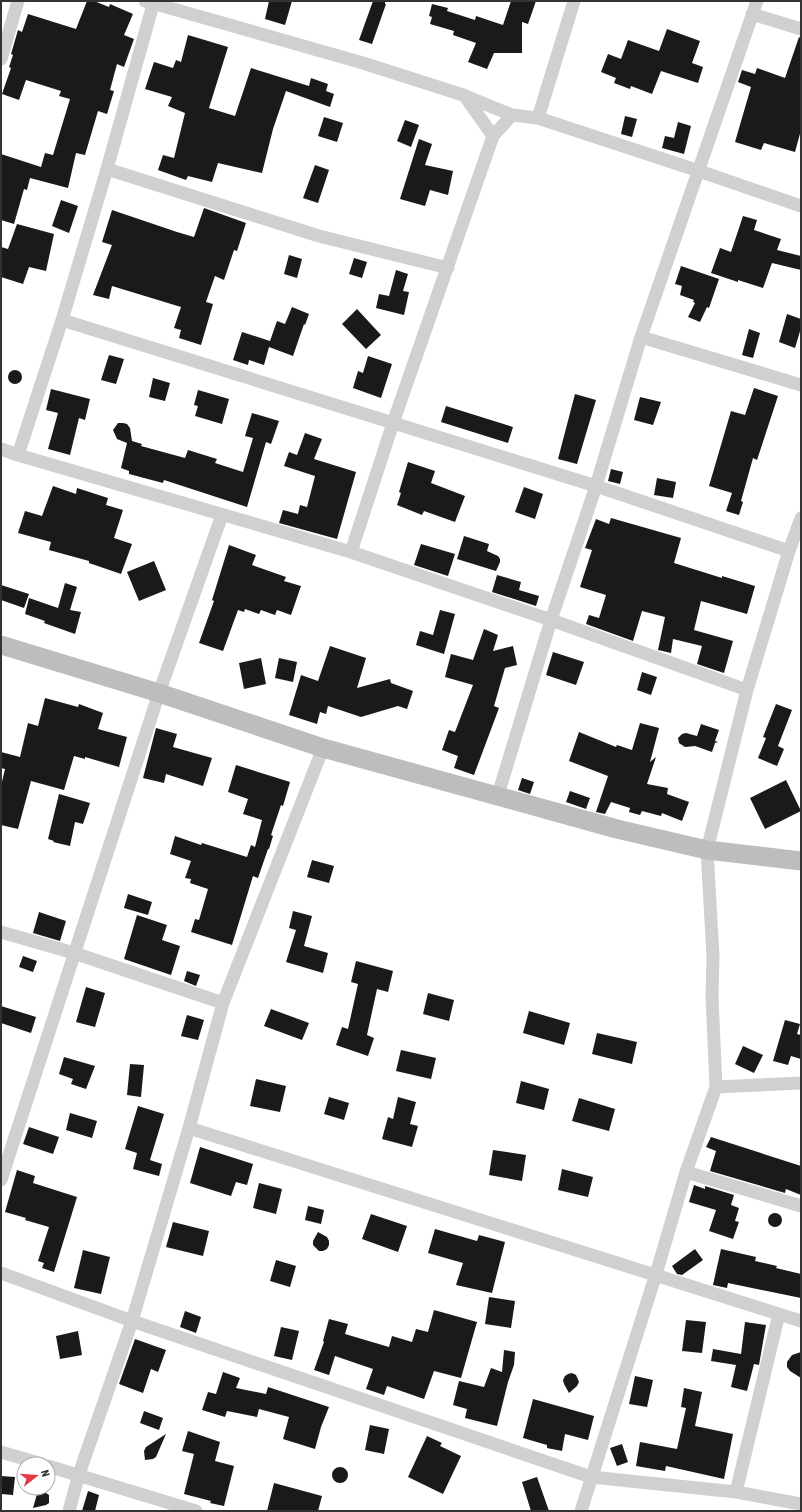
<svg xmlns="http://www.w3.org/2000/svg" width="802" height="1512" viewBox="0 0 802 1512" font-family="'Asap Condensed',sans-serif">
  <style>
    .building { fill: #1a1a1a }
    .lines { fill: none; stroke-linecap: round; stroke-linejoin: round }
    .street { stroke: #d0d0d0; stroke-width: 13 }
    .secondary { stroke: #bdbdbd; stroke-width: 19 }
  </style>
  <rect width="100%" height="100%" fill="#fff"/>
  <!-- building -->
  <path class="building" d="M87 1H94L109 7 110 4 133 14 124 35 134 39 124 67 117 64 110 90 114 91 107 114 98 111 85 155 76 153 68 188 30 178 27 190 24 189 14 224 1 220V154L41 167 45 153 53 155 70 99 59 96 61 91 26 80 19 100 2 94 11 68 9 67 13 55 11 54 18 30 22 32 28 14 76 29Z
    M269 1H292L285 25 265 19Z
    M373 1H385V4H386L372 44 359 40Z
    M511 1H536L528 24 522 22V53H494L487 69 468 62 476 43 453 35 454 31 430 24 432 17 429 16 432 4 448 8 447 11 475 20 476 16 503 25Z
    M667 29 700 41 692 63 703 67 698 83 661 71 652 94 631 86 630 89 614 83 616 78 601 72 608 54 621 59 628 40 659 51Z
    M188 35 228 47 209 108 235 116 251 68 309 86 311 78 328 84 326 91 334 94 330 107 286 91 273 129 262 173 218 163 212 182 188 176 186 180 158 170 163 155 174 158 185 113 168 106 172 97 145 89 154 62 173 68 176 60 181 62Z
    M799 37 801 38V130L795 152 764 143 761 150 735 142 751 87 738 82 742 70 755 74 757 68 785 78Z
    M625 116 637 119 632 137 621 134Z
    M324 117 343 123 337 142 318 136Z
    M405 120 419 125 411 147 397 141Z
    M678 122 691 126 684 154 662 148 665 136 674 138Z
    M419 139 432 144 425 165 453 171 448 195 430 190 425 206 400 199Z
    M315 165 329 170 318 203 303 198Z
    M61 200 78 206 69 233 52 226Z
    M204 208 246 223 237 251 234 250 224 280 215 276 206 302 213 304 201 345 179 338 181 330 174 328 181 307 112 286 109 299 93 295 112 245 102 242 112 210 177 232 194 237Z
    M743 216 757 220 754 230 781 239 777 250 801 256V270L772 263 763 288 738 280V282L711 273 720 248 731 252Z
    M17 224 54 234 46 271 29 267 23 284 1 277V247L8 249Z
    M289 255 302 259 297 278 284 274Z
    M354 258 367 262 362 278 349 274Z
    M681 266 719 279 709 308 707 307 700 322 688 317 695 303 693 302 694 300 680 295 682 286 675 284Z
    M396 270 408 274 403 291 409 292 404 315 376 308 379 294 389 296Z
    M292 307 309 314 305 325 304 324 293 356 269 347 264 365 249 360 248 365 233 360 242 332 270 341 277 321 285 324Z
    M357 309 381 335 366 349 342 324Z
    M787 314 801 319V328L795 348 779 342Z
    M749 329 760 333 753 358 742 355Z
    M109 355 124 359 116 384 101 380Z
    M368 356 392 364 381 398 353 388 358 371 363 373Z
    M8 377a7 7 0 1 1 14 0a7 7 0 1 1-14 0Z
    M153 378 170 383 165 401 149 397Z
    M754 388 778 396 757 460 753 458 741 501 743 502 739 515 726 511 732 493 709 486 731 411 745 415Z
    M51 389 90 399 85 420 79 418 70 455 48 449 58 413 46 410Z
    M198 390 229 399 222 424 195 416 198 406 194 405Z
    M575 394 596 400 577 464 558 459Z
    M640 397 661 402 653 425 634 420Z
    M446 406 513 427 508 443 441 422Z
    M252 413 279 421 271 444 266 442 247 507 164 480 163 483 129 474V471L121 468 127 443 117 439 113 430 118 423H123L127 424 130 428 132 441 142 444 141 446 185 458 188 450 217 459 215 463 243 472 253 438 245 436Z
    M305 433 322 439 314 459 356 472 337 539 279 523 283 510 298 514 300 505 307 507 315 476 284 466 289 452 297 455Z
    M408 462 435 471 431 483 465 496 455 522 424 511 422 515 397 505 401 493 399 492Z
    M611 469 623 472 620 484 608 481Z
    M657 478 676 482 673 498 654 495Z
    M53 486 76 494 77 488 108 498 106 505 123 510 114 538 132 544 121 574 89 563V561L49 550 51 542 18 533 25 511 42 516Z
    M524 487 543 494 535 519 515 512Z
    M611 518 681 538 674 563 722 578V576L755 586 747 614 701 601 694 630 733 641 724 673 697 664 702 646 673 639 671 653 658 650 665 617 642 611 633 641 586 624 589 615 599 618 606 595 580 587 592 550 585 548 596 519 609 524Z
    M464 536 489 544 487 551 498 556 500 559V562L496 571 457 559Z
    M421 544 455 554 448 576 414 565Z
    M229 545 256 555 252 565 286 577 284 581 301 586 291 615 277 610 275 615 261 610 259 614 245 609 244 612 238 610 223 651 199 643 214 601 212 600Z
    M154 561 166 590 139 601 127 572Z
    M497 575 521 582 519 590 539 596 536 606 492 592Z
    M65 583 77 587 70 610 81 612 75 634 44 623 45 621 25 614 29 598 58 608Z
    M1 585 29 594 24 608 1 600Z
    M440 610 455 614 444 654 416 645 420 631 433 635Z
    M484 629 498 635 493 651 513 646 517 665 505 668 494 706 499 708 474 775 454 768 458 756 442 750 449 730 455 732 473 685 445 677 451 654 473 660Z
    M330 646 366 658 357 688 390 679 391 683 413 691 407 709 398 706 361 717 328 706 326 714 320 712 317 724 289 715 301 675 318 681Z
    M553 652 584 662 576 685 546 675Z
    M261 658 266 684 244 689 239 663Z
    M279 658 297 662 293 682 275 678Z
    M642 672 657 677 651 695 637 690Z
    M45 698 78 707 79 704 103 713 98 729 127 737 119 767 85 757V759L74 756 64 790 31 781 18 829 1 825V786L5 769 1 768V752L20 757 28 723 38 726Z
    M776 704 792 710 778 746 784 749 777 766 758 758 766 738 763 737Z
    M640 723 659 728 650 762 656 757 647 784 668 788 667 794 689 802 682 821 662 813 661 816 642 811 640 815 629 812 630 808 611 802 605 814 596 812 608 776 569 761 579 732 616 747 617 745 632 750Z
    M701 724 719 730 715 741 718 742 715 743 712 752 695 746 685 747 679 743 678 738 682 734 686 733 697 736Z
    M156 728 177 734 173 747 212 758 203 786 166 774 164 783 143 778Z
    M236 765 290 782 283 806 281 805 271 835 273 836 269 849H268L258 878 253 876 232 945 191 932 195 919 199 920 208 889 190 883 191 879 185 878 191 861 170 854 175 836 201 845 202 843 247 857 251 845 255 847 262 820 243 814 248 799 228 792Z
    M522 778 534 782 530 794 518 790Z
    M786 780 801 811 765 829 750 798Z
    M570 791 590 798 586 809 566 802Z
    M59 794 90 803 83 824 75 822 70 846 53 842 54 841 48 839Z
    M312 860 334 866 329 883 307 877Z
    M128 894 152 902 148 915 124 908Z
    M293 911 312 916 304 946 328 953 323 973 286 962 296 930 289 928Z
    M39 912 66 921 60 941 33 933Z
    M137 915 167 925 162 940 180 946 171 975 124 959Z
    M23 956 37 961 33 972 19 967Z
    M356 961 393 971 388 992 377 989 367 1035 374 1038 368 1056 336 1045 342 1027 348 1029 358 984 351 982Z
    M187 971 200 975 196 986 184 981Z
    M86 987 105 993 95 1027 76 1022Z
    M428 993 454 1000 449 1021 423 1014Z
    M1 1006 36 1017 31 1033 1 1023Z
    M271 1009 309 1023 302 1040 264 1026Z
    M529 1011 570 1023 564 1045 523 1033Z
    M187 1015 204 1020 198 1040 181 1036Z
    M785 1020 800 1024 797 1034 801 1035V1059L791 1056 788 1065 773 1061Z
    M597 1033 637 1042 632 1064 592 1054Z
    M743 1046 763 1055 754 1073 735 1064Z
    M401 1050 436 1058 431 1079 396 1071Z
    M64 1057 95 1066 86 1089 71 1084 73 1079 59 1074Z
    M130 1064 144 1065 141 1097 127 1095Z
    M256 1079 286 1086 280 1112 250 1106Z
    M521 1081 549 1089 544 1110 516 1103Z
    M329 1097 349 1103 344 1120 324 1114Z
    M398 1097 416 1102 410 1124 418 1126 412 1147 382 1139 388 1117 393 1119Z
    M579 1098 615 1109 609 1131 572 1121Z
    M138 1106 164 1114 150 1160 162 1164 159 1176 133 1169 137 1153 125 1149Z
    M70 1113 97 1121 92 1138 66 1130Z
    M29 1127 59 1137 53 1154 23 1144Z
    M711 1137 801 1166V1195L786 1189 785 1193 710 1171 716 1151 706 1147Z
    M200 1147 253 1164 247 1185 236 1182 231 1196 190 1183Z
    M493 1150 526 1155 522 1181 489 1175Z
    M562 1169 593 1177 588 1197 558 1190Z
    M17 1170 35 1176 33 1183 77 1197 54 1272 42 1268 44 1263 38 1261 49 1227 25 1220 26 1218 5 1212Z
    M259 1183 282 1189 276 1214 253 1208Z
    M694 1185 705 1189V1186L734 1195 731 1205 739 1208 735 1221 739 1222 733 1239 709 1231 716 1210 689 1202Z
    M308 1206 324 1210 321 1224 305 1220Z
    M768 1220a7 7 0 1 1 14 0a7 7 0 1 1-14 0Z
    M371 1214 407 1226 398 1252 362 1239Z
    M173 1222 209 1231 203 1256 166 1247Z
    M435 1229 477 1241 479 1235 505 1242 492 1293 456 1285 463 1263 428 1253Z
    M318 1232 327 1237 329 1241V1245L327 1249 323 1251H319L313 1245V1241Z
    M695 1249 703 1260 682 1275 677 1274 672 1266Z
    M721 1249 756 1257 755 1261 777 1266 776 1268 801 1274V1298L728 1283 727 1288 713 1285Z
    M83 1250 110 1257 101 1294 74 1288Z
    M276 1260 296 1266 290 1287 270 1281Z
    M489 1297 515 1301 511 1328 485 1324Z
    M434 1310 477 1322 461 1378 434 1371 424 1399 387 1386 384 1395 366 1389 373 1369 335 1356 329 1375 314 1370 324 1342 323 1341 329 1319 348 1324 345 1334 389 1347 392 1336 412 1342 416 1329 428 1332Z
    M185 1311 201 1317 196 1333 180 1327Z
    M686 1320 706 1322 702 1353 682 1351Z
    M745 1322 766 1325 759 1365 754 1364 747 1391 731 1387 736 1365 711 1361 713 1349 741 1354Z
    M281 1327 299 1331 292 1360 274 1356Z
    M78 1331 82 1355 60 1359 56 1336Z
    M135 1339 166 1350 158 1372 151 1369 143 1393 119 1384Z
    M504 1350 515 1352 514 1365 508 1382 497 1426 465 1418 467 1409 453 1405 459 1381 484 1387 491 1368 502 1372Z
    M801 1352V1378L790 1371 787 1367V1362L792 1355Z
    M223 1372 240 1378 236 1388 266 1394 268 1387 329 1407 321 1427 315 1449 283 1439 289 1417 259 1409 257 1417 227 1411 225 1417 202 1410 208 1392 216 1394Z
    M572 1373 576 1375 579 1382 577 1386 569 1393 564 1384 563 1380 565 1376 568 1374Z
    M635 1376 653 1380 647 1407 629 1404Z
    M684 1388 702 1392 695 1426 733 1434 724 1479 666 1466 665 1471 636 1466 640 1442 677 1449 686 1408 681 1407Z
    M533 1399 594 1416 588 1440 565 1434 562 1451 547 1448V1445L523 1438Z
    M144 1411 163 1418 159 1430 140 1423Z
    M370 1425 389 1429 384 1454 365 1450Z
    M188 1431 220 1442 215 1461 234 1466 224 1506 210 1503 211 1501 184 1494 194 1454 182 1451Z
    M166 1434 156 1457 153 1459 145 1460 144 1451 146 1447Z
    M427 1436 442 1443 440 1446 461 1456 443 1494 408 1477Z
    M622 1444 628 1462 617 1466 610 1448Z
    M332 1475a8 8 0 1 1 16 0a8 8 0 1 1-16 0Z
    M1 1476 15 1477 13 1495 1 1494Z
    M537 1477 549 1511H531L522 1482Z
    M274 1483 322 1496 318 1511H267Z
    M43 1491 49 1495V1503L46 1505 33 1508 37 1494Z
    M88 1491 99 1495 95 1511H82Z"/>
  <g class="lines">
    <!-- street -->
    <path class="street" d="M145 1 363 63 463 95 512 115 538 118 699 171 801 206
      M752 14 801 29
      M1 59 18 1
      M464 95 493 136
      M538 118 574 1
      M107 169 319 236 448 268
      M62 320 596 486 789 551
      M641 337 801 385
      M1 449 18 455 351 552 551 620 747 690
      M18 455 62 320 107 169 154 1
      M351 552 393 423 493 136 512 115
      M498 795 551 620 596 486 641 337 757 1
      M1 932 74 953 223 1003
      M716 1087 801 1083
      M189 1128 801 1321
      M686 1172 801 1206
      M1 1180 159 693 222 515
      M1 1273 132 1321 591 1477 736 1492 801 1504
      M1 1452 42 1464
      M48 1466 196 1511
      M736 1492 779 1314
      M69 1511 79 1474 132 1321 189 1128 223 1003 323 748
      M581 1511 656 1274 686 1172 716 1087 712 997 713 956 707 850 747 690 789 551 801 518"/>
    <!-- secondary -->
    <path class="secondary" d="M1 645 159 693 323 748 617 829 707 850 801 861"/>
  </g>
  <!-- border -->
  <rect width="802" height="1512" fill="none" stroke="#333333" stroke-width="4"/>
  <!-- north arrow -->
  <g transform="translate(36 1476) rotate(73)"><circle r="19" fill="#ffffff" stroke="#adadad"/>
  <path d="M0-3L7 15L0 10L-7 15Z" fill="#e63946"/>
  <text y="-6" font-size="11" font-weight="bold" text-anchor="middle" fill="#333333">N</text>
  </g>
</svg>
